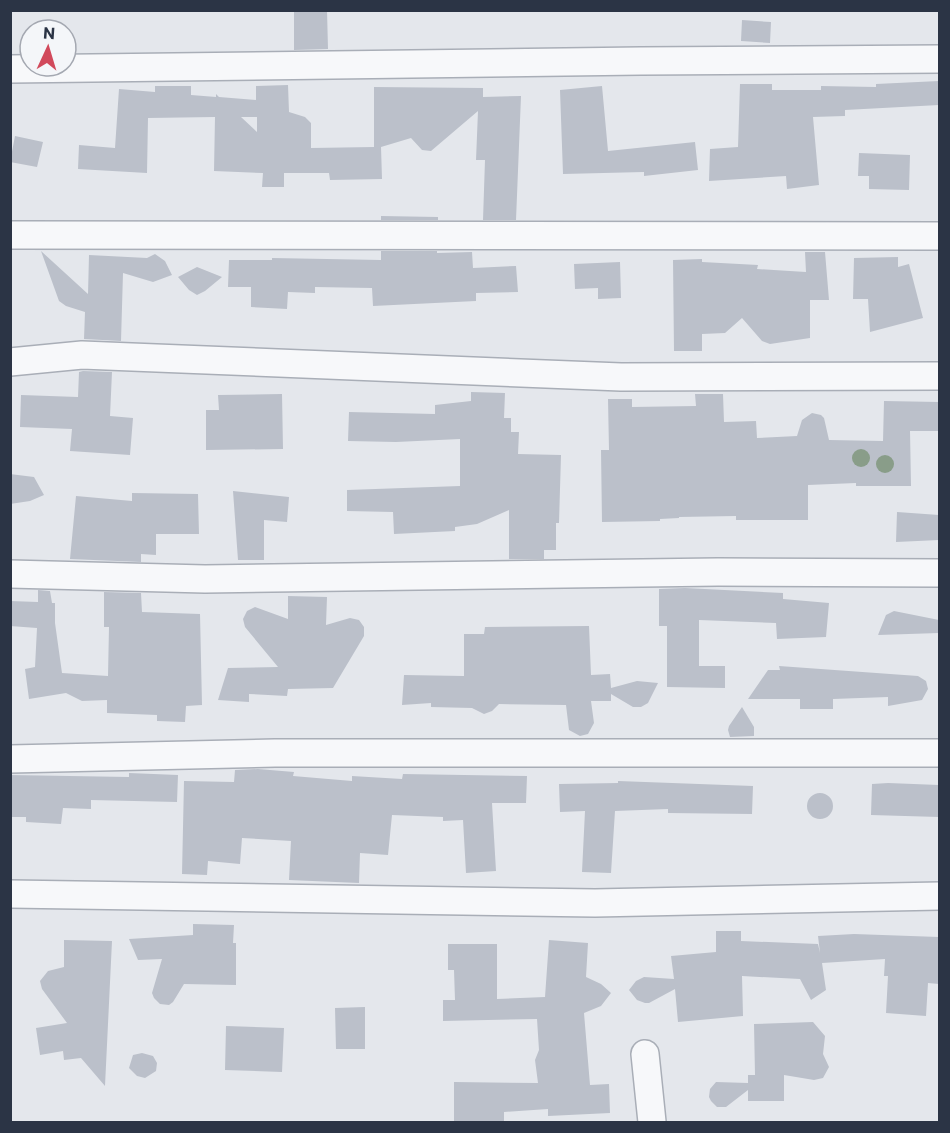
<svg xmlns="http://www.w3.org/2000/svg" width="950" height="1133" viewBox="0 0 950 1133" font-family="Commissioner,sans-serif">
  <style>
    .building { fill: #bbc0ca; fill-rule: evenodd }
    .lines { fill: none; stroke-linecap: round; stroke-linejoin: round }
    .minor-casing { stroke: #a9aeb7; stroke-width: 30 }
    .minor { stroke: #f7f8fa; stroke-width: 27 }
    .tree { fill: #899d89 }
  </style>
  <rect width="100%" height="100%" fill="#e4e7ec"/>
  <!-- building -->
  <path class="building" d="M294 10H327L328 49 294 50Z
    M742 20 771 22 770 43 741 41Z
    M939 81V105L845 110V116L813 117 819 185 787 189 786 176 709 181 710 149 738 147 740 84H772V90H821V86L876 87V84Z
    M288 85 289 112 305 117 311 123V148L374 147V87L483 88V97L521 96 516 220H483L485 160H476L478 111 431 151 422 150 411 138 381 147 382 179 330 180 329 173H284V187H262L263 173 214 171 215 117 148 118 147 173 78 169 79 145 115 148 119 89 155 92V86H191V95L216 97V94L219 97 256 100V86ZM241 117H257V132Z
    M602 86 608 151 695 142 698 170 644 176V172L563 174 560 90Z
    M15 136 43 142 37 167 10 162Z
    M859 153 910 155 909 190 869 189V176H858Z
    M381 216 438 217V220H381Z
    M41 251 88 294 89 255 147 258 155 254 165 261 172 275 153 282 123 273 121 341 84 339 85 312 66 306 59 301Z
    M381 251H437V253L472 252 473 268 516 266 518 292 476 293V301L373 306 372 288 315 287V293L288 292 287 309 251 307V287H228L229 260H272V258L381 260Z
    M805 252H825L829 300H810V338L770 344 762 341 742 318 725 333 702 334V351H674L673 260 702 259V262L758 265 757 269 806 272Z
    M898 257V267L909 264 923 318 870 332 868 299H853L854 258Z
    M620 262 621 298 598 299V288L575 289 574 264Z
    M197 267 222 277 205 291 197 295 189 290 178 277Z
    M83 371 112 372 110 416 133 418 130 455 70 451 72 429 20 427 21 395 78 397 79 372Z
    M471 392 505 393 504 418H511V432H519L518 454 561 455 559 523H556V550H544V559H509V510L477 524 455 527V531L394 534 393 512 347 511V490L460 486V439L396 442 348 441 349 412 435 414V405L471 401Z
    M282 394 283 449 206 450V410H219L218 395Z
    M695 394H723L724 422 756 421 757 438 797 436 802 420 812 413 821 415 824 418 829 440 883 441 884 401 939 402V431H910L911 486H856V483L808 485V520H736V516L679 517V518L660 519V521L602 522 601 450H609L608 399H632V407L696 406Z
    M10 474 34 477 44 495 30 501 10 504Z
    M233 491 289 497 287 522 264 520V560H238Z
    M132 493 198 494 199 534H156V555L141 554V562L70 559 76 496 132 501Z
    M897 512 939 515V540L896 542Z
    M685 588 783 593V599L829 603 826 637 777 639 776 623 699 620V666H725V688L667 687V626H659V589Z
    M38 590 50 591 52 603H55V623L62 673 108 676 109 627H104V592L141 593 142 612 200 614 202 705 186 706 185 722 157 721V715L107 713V700L82 701 66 693 29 699 25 669 35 667 37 628 10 626V601L38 602Z
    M288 596 327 597 326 625 350 618 359 620 364 627V636L333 688 288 689 287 696 249 694V702L218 700 228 668 278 667 245 627 243 619 247 611 255 607 288 619Z
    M894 611 939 620V633L878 635 886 615Z
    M589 626 591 675 610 674 611 688 637 681 658 683 648 703 641 707H633L611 694V701H591L594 723 588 734 580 736 569 730 566 705 499 704 492 711 484 714 472 708 431 707V703L402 705 404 675 464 676V634H484L485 627Z
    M779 666 918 676 926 681 928 689 922 700 888 706V697L833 699V709H800V699H748L768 670H780Z
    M742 707 754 727V736L730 737 728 730 729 726Z
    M258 769 294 772 293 776 352 781V776L402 779 403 774 527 776 526 803H492L496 871 466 873 463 820 443 821V817L392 815 388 855 360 853 359 883 289 880 291 841 242 838 240 864 208 861 207 875 182 874 184 781 234 782 235 770Z
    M129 773 178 775 177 802 91 800V809L63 808 61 824 26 822V817H10V775L129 777Z
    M618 781 753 786 752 814 668 813V809L615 811 611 873 582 872 585 811 560 812 559 784 618 783Z
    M888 783 939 785V817L871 815 872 784Z
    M807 806a13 13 0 1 1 26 0a13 13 0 1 1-26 0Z
    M193 924 234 925 233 943H236V985L184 984 173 1002 169 1005 160 1004 154 998 152 993 162 959 138 960 129 939 193 935Z
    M716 931H741V941L818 944 820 953 818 936 854 934 939 937V984L928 983 926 1016 886 1013 888 976H884L885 959 822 963 826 990 811 1000 800 979 742 976 743 1016 678 1022 675 989 649 1003H645L637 1000 629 990 636 981 644 977 674 979 671 956 716 952Z
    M64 940 112 941 105 1086 81 1058 64 1060 63 1051 40 1055 36 1028 67 1023 42 989 40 981 48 971 64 967Z
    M549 940 588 943 586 977 601 984 611 993 601 1006 584 1013 590 1085 609 1084 610 1113 548 1116V1109L504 1112V1122H454V1082L538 1083 535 1060 539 1050 537 1019 443 1021V1000H455L454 970H448V944H497V999L545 997Z
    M365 1007V1049H336L335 1008Z
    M813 1022 825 1036 823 1054 829 1067 823 1078 814 1080 784 1075V1101H748V1090L726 1107H717L711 1101 709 1097 710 1089 716 1082 748 1083V1075H755L754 1024Z
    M226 1026 284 1028 282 1072 225 1070Z
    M142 1053 153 1056 157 1063 156 1071 145 1078 137 1076 129 1068 133 1055Z"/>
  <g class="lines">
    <!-- minor casing -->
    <g class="minor-casing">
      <path id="minor" d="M10 69 641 61 940 59
        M10 235 940 236
        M10 362 82 355 621 377 940 376
        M10 574 205 579 718 572 940 573
        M10 759 275 753H940
        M10 894 595 903 940 896
        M645 1054 652 1122"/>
    </g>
    <!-- minor -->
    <use href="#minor" class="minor"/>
  </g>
  <!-- trees -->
  <g class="tree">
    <circle cx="861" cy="458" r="9"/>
    <circle cx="885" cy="464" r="9"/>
  </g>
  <!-- border -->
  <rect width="950" height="1133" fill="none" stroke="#2b3445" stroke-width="24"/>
  <!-- north arrow -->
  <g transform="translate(48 48) rotate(4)"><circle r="28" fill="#f4f6f9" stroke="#a4a8b1" stroke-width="1.5"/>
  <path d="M0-4.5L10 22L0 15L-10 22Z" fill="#d1495b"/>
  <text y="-9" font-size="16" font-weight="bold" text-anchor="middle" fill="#2b3445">N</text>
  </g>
</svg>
